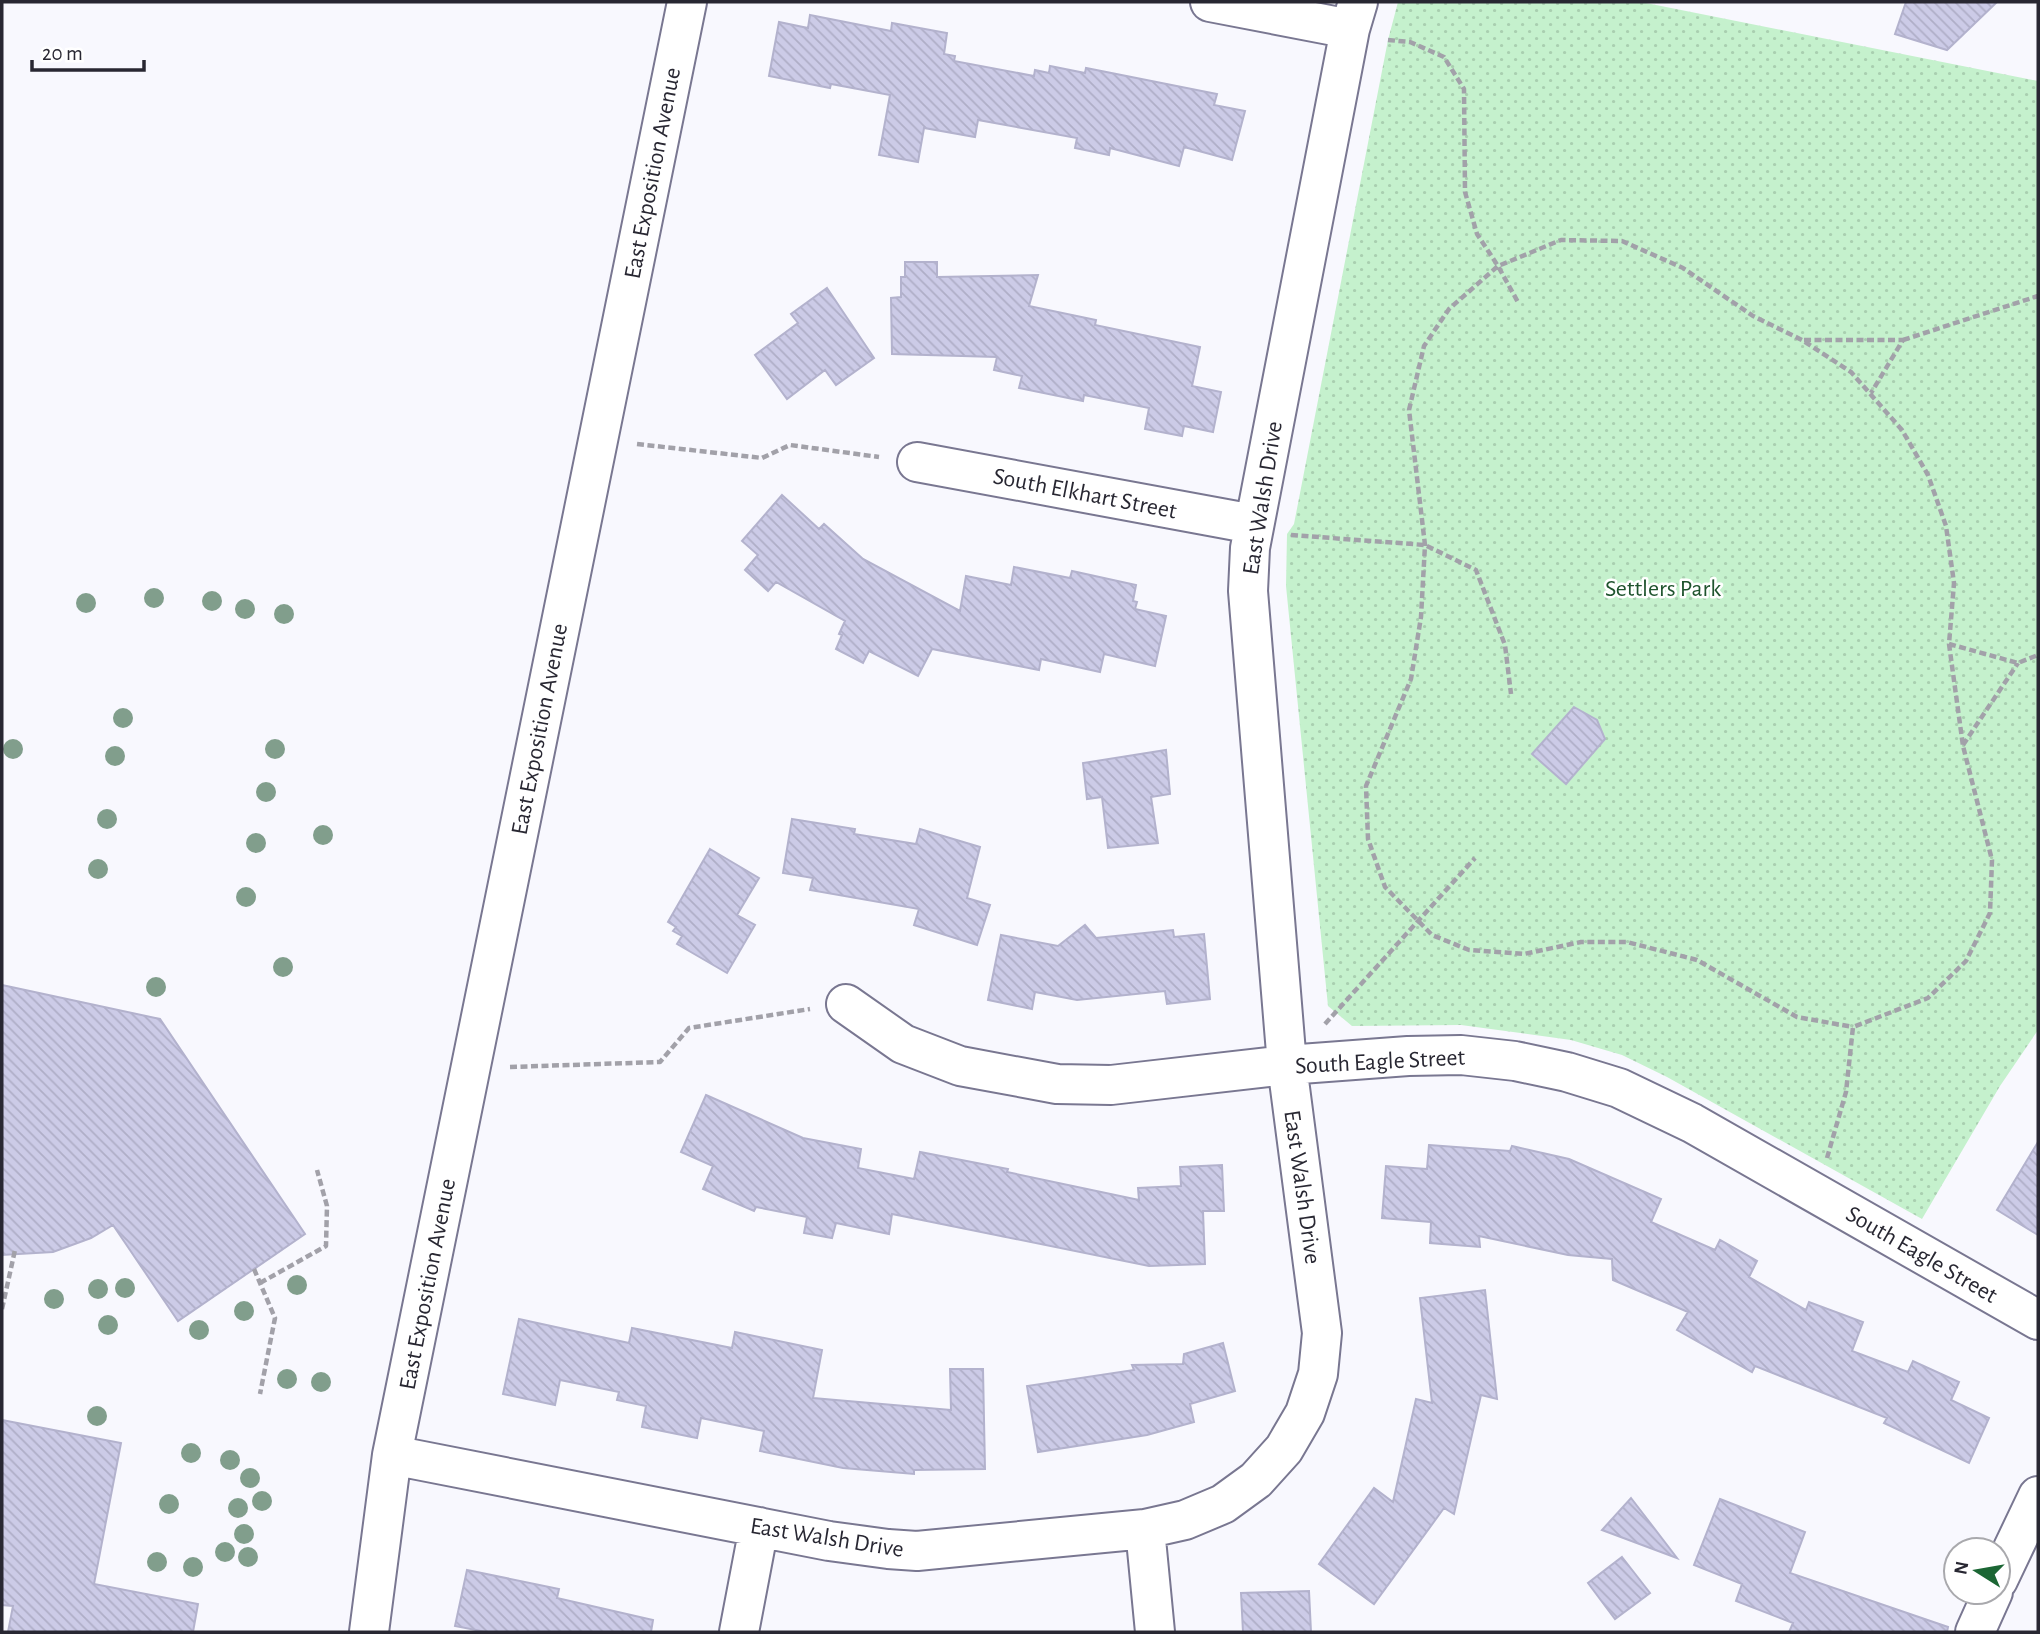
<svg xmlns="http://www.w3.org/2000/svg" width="2040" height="1634" viewBox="0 0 2040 1634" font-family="'Alegreya Sans',sans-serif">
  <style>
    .park { fill: url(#park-dots) }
    .building { fill: url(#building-back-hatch); stroke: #b3b2cd; stroke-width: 2 }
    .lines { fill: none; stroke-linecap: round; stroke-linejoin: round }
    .minor-casing { stroke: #797791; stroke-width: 42 }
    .path { stroke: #a2a1a9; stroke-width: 4.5; stroke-dasharray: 7 3.5; stroke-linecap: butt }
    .minor { stroke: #fff; stroke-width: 38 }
    .tree { fill: #819e8c }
    .labels { text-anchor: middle; stroke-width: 5; stroke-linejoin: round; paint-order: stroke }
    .street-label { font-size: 24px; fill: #282732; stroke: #fff }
    .park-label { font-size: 24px; fill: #1f542e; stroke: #fff }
  </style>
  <defs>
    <pattern id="park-dots" width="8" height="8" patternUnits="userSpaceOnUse" patternTransform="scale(1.75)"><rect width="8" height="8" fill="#c5f1cd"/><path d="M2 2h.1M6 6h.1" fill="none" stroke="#a9cfb0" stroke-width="1.8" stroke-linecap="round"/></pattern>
    <pattern id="building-back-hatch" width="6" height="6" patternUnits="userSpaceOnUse" patternTransform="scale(1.75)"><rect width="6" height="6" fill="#cccbe7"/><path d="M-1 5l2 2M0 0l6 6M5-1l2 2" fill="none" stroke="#afaec7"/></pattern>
  </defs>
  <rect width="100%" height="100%" fill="#f8f8fe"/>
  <!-- park -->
  <path class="park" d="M1398 2H1641L2038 81V1030L2000 1086 1922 1219 1667 1077 1622 1055 1571 1040 1461 1025 1352 1026 1328 1006 1286 586 1287 534 1294 524 1388 40Z"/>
  <!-- building -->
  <path class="building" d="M1906 2H1997L1947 50 1895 34Z
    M810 15 891 31 892 23 947 33 944 54 955 56 954 61 1034 76 1035 70 1049 73 1050 66 1085 73 1086 68 1217 94 1214 105 1245 111 1232 160 1184 147 1179 166 1110 148 1109 155 1075 148 1077 138 978 120 975 137 924 128 918 162 879 155 890 95 831 84 830 88 769 76 779 22 808 28Z
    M905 262H937V277L1038 275 1029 306 1096 320 1095 325 1200 347 1192 386 1221 392 1213 432 1184 426 1182 436 1145 429 1149 408 1084 395 1083 401 1019 388 1022 376 994 370 997 357 892 354 891 298 901 297V277H905Z
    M827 288 874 358 836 385 825 370 787 399 755 355 798 323 791 314Z
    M782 495 819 529 824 524 863 559 960 611 966 576 1011 585 1014 567 1070 578 1072 571 1136 585 1133 601 1137 602 1135 609 1166 616 1155 666 1104 654 1100 672 1041 659 1039 670 932 649 918 676 869 651 863 663 836 649 842 635 839 634 845 621 776 582 768 591 745 570 758 555 742 541Z
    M1574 707 1597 720 1605 739 1566 784 1532 754Z
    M1166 750 1170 794 1151 797 1158 843 1108 848 1102 797 1087 799 1083 763Z
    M792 819 855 829 854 834 916 844 920 829 980 847 967 898 990 905 977 945 914 925 919 909 810 890 813 878 783 873Z
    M710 849 759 878 737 915 755 925 727 973 677 944 682 936 673 931 676 927 668 922Z
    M1085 925 1096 938 1173 930 1174 937 1204 934 1210 999 1167 1004 1165 991 1077 1000 1035 992 1032 1009 988 1000 1001 935 1058 946Z
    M2 985 160 1019 305 1234 178 1321 113 1225 91 1238 53 1252 2 1255Z
    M706 1095 803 1138 861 1149 858 1168 914 1179 920 1152 1008 1169 1007 1172 1139 1200 1138 1188 1181 1186 1180 1167 1222 1165 1224 1211H1203L1205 1264 1149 1266 892 1214 889 1234 836 1223 832 1238 804 1233 807 1217 756 1207 754 1211 703 1189 713 1166 681 1152Z
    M2038 1142V1235L1997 1210Z
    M1429 1145 1510 1151 1512 1146 1569 1159 1661 1199 1651 1222 1715 1250 1720 1240 1757 1261 1749 1277 1806 1310 1809 1302 1863 1322 1852 1351 1908 1372 1913 1361 1959 1382 1951 1400 1989 1418 1969 1463 1884 1423 1887 1418 1755 1366 1752 1372 1677 1330 1688 1312 1613 1280 1612 1259 1568 1255 1479 1236 1480 1247 1430 1243 1431 1222 1382 1218 1386 1166 1427 1169Z
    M1485 1290 1497 1399 1481 1395 1454 1514 1444 1508 1374 1604 1319 1564 1374 1488 1393 1502 1416 1399 1432 1403 1420 1298Z
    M519 1319 629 1343 632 1328 732 1348 735 1332 822 1350 813 1398 951 1410 950 1369H983L985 1469 914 1470V1474L843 1468 760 1451 764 1431 701 1418 697 1438 642 1427 646 1406 617 1400 619 1392 560 1380 555 1405 503 1394Z
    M1223 1343 1235 1391 1190 1404 1194 1422 1147 1435 1038 1452 1027 1386 1134 1370 1132 1365 1183 1364 1184 1354Z
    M2 1420 121 1443 94 1584 198 1604 193 1632H8L13 1606 2 1605Z
    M1631 1498 1677 1558 1602 1530Z
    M1720 1499 1805 1532 1790 1573 1948 1627 1947 1632H1789L1793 1623 1736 1601 1742 1584 1694 1565Z
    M1622 1557 1650 1593 1615 1619 1588 1583Z
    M467 1570 559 1589 557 1598 653 1620 651 1632H486L455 1626Z
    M1309 1591 1311 1632H1243L1241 1593Z"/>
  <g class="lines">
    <!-- minor casing -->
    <g class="minor-casing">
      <path id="minor" d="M1210 2 1350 29
        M917 462 1253 524
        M846 1004 903 1044 960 1066 1057 1084 1111 1085 1287 1065 1408 1056 1461 1055 1515 1061 1567 1072 1619 1088 1692 1123 2038 1320
        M392 1455 829 1541 888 1549 917 1551 1145 1529 1185 1520 1223 1504 1256 1480 1284 1449 1305 1413 1318 1374 1322 1333 1287 1065 1248 591 1250 548 1350 29 1358 2
        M1145 1529 1155 1632
        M1998 1580 2038 1496
        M369 1632 392 1455 687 2
        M739 1632 759 1527
        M1975 1632 1993 1592"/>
    </g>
    <!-- path -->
    <path class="path" d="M1388 40 1410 42 1444 57 1464 89 1465 192 1477 234 1498 266 1519 304
      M1804 340H1903L1871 393
      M1903 340 2038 296
      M637 444 762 458 790 445 879 457
      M1291 535 1425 545 1476 570 1505 645 1511 694
      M1949 644 2018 663 2038 655
      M1963 745 2018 663
      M1325 1024 1475 858
      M510 1067 660 1062 689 1028 810 1009
      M1827 1158 1846 1092 1853 1027 1928 998 1966 961 1990 913 1992 860 1963 746 1949 644 1954 583 1946 526 1928 475 1902 430 1851 372 1802 340 1753 316 1683 268 1622 241 1561 240 1498 266 1449 309 1424 346 1409 410 1425 545 1421 617 1411 679 1366 786 1368 839 1385 887 1432 935 1469 950 1524 954 1581 942H1627L1697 960 1797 1017 1853 1027
      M254 1269 275 1318 260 1394
      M260 1283 326 1246 327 1206 317 1170
      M2 1309 15 1250"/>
    <!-- minor -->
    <use href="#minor" class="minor"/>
  </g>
  <!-- trees -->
  <g class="tree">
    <circle cx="154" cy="598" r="10"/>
    <circle cx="212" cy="601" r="10"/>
    <circle cx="86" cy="603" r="10"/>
    <circle cx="245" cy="609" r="10"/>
    <circle cx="284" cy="614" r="10"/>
    <circle cx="123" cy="718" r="10"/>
    <circle cx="13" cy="749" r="10"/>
    <circle cx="275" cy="749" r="10"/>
    <circle cx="115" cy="756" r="10"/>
    <circle cx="266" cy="792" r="10"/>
    <circle cx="107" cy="819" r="10"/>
    <circle cx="323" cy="835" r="10"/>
    <circle cx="256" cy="843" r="10"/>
    <circle cx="98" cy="869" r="10"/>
    <circle cx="246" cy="897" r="10"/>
    <circle cx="283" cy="967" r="10"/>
    <circle cx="156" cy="987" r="10"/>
    <circle cx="297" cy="1285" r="10"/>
    <circle cx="125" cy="1288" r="10"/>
    <circle cx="98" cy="1289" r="10"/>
    <circle cx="54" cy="1299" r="10"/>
    <circle cx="244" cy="1311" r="10"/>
    <circle cx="108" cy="1325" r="10"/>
    <circle cx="199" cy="1330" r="10"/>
    <circle cx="287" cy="1379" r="10"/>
    <circle cx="321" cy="1382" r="10"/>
    <circle cx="97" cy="1416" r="10"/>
    <circle cx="191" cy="1453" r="10"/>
    <circle cx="230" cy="1460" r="10"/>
    <circle cx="250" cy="1478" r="10"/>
    <circle cx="262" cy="1501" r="10"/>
    <circle cx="169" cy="1504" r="10"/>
    <circle cx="238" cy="1508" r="10"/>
    <circle cx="244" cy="1534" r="10"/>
    <circle cx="225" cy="1552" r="10"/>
    <circle cx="248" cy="1557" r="10"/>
    <circle cx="157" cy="1562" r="10"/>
    <circle cx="193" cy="1567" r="10"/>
  </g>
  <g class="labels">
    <!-- street labels -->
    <g class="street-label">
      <text transform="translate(652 173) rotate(-79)" y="8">East Exposition Avenue</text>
      <text transform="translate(1085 493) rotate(11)" y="8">South Elkhart Street</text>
      <text transform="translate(1262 498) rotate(-81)" y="8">East Walsh Drive</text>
      <text transform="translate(539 729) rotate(-79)" y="8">East Exposition Avenue</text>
      <text transform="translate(1380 1061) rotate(-3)" y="8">South Eagle Street</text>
      <text transform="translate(1303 1187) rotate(82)" y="8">East Walsh Drive</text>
      <text transform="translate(1922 1254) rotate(30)" y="8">South Eagle Street</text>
      <text transform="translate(427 1284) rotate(-79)" y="8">East Exposition Avenue</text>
      <text transform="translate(827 1537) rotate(9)" y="8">East Walsh Drive</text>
    </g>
    <!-- park labels -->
    <g class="park-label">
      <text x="1663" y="596">Settlers Park</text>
    </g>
  </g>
  <!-- border -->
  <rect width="2040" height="1634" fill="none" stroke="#282732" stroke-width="7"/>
  <!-- north arrow -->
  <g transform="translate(1977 1571) rotate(281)"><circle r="33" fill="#ffffff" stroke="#a9a9ad" stroke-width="2"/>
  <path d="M0-5L12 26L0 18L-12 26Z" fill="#1b6634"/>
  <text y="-10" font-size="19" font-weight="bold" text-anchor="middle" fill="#282732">N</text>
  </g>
  <!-- scale -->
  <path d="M32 60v10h112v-10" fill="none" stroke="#282732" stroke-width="3.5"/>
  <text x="42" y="60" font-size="21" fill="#282732" stroke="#ffffff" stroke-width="5" paint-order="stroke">20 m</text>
</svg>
